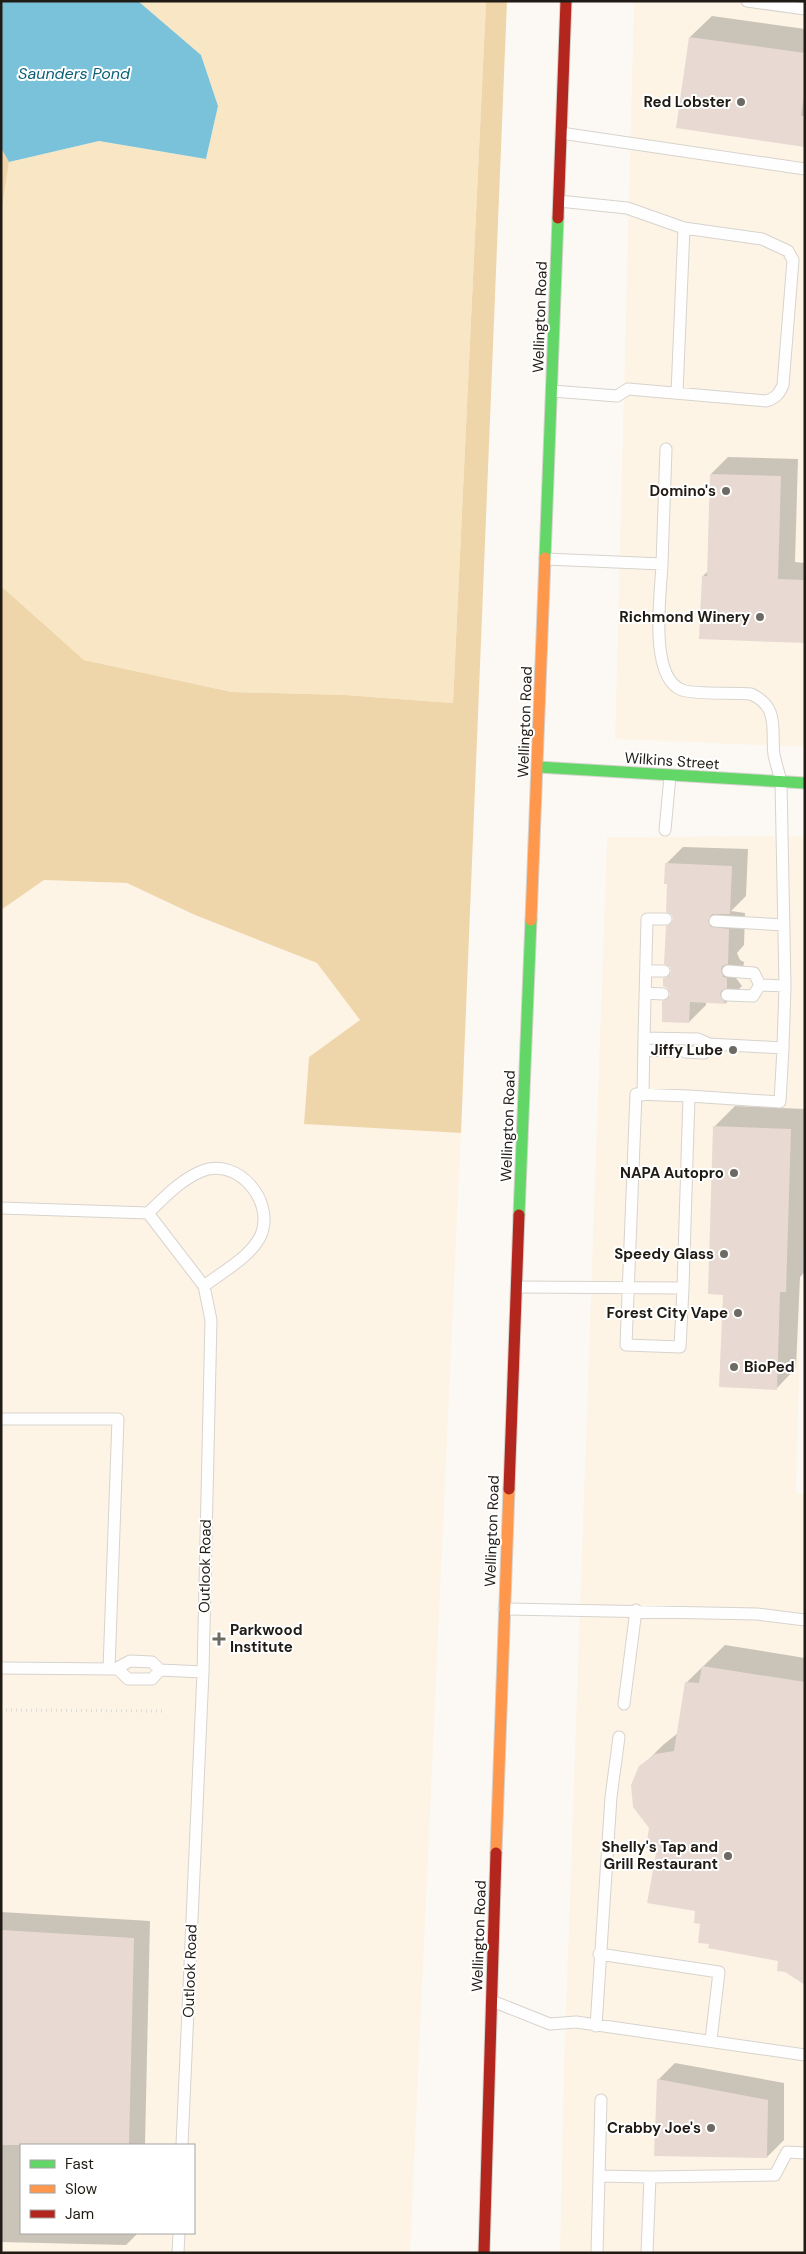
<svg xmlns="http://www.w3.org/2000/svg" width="806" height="2254" viewBox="0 0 806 2254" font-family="'DM Sans',sans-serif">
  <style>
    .built { fill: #fdf4e6; fill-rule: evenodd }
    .green { fill: #f9e6c5 }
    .forest { fill: #efd6aa }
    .water { fill: #7ac2da }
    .shadow { fill: #0003 }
    .building { fill: #e8dad2 }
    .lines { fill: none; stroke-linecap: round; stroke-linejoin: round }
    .lane-casing { stroke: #d7d3cd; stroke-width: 13 }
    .fast-casing { stroke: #d7d3cd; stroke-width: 13 }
    .slow-casing { stroke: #d7d3cd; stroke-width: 13 }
    .jam-casing { stroke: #d7d3cd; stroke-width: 13 }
    .path { stroke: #dcdbda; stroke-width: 3; stroke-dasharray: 1 4; stroke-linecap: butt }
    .lane { stroke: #fffefe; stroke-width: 11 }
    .fast { stroke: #63d668; stroke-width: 11 }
    .slow { stroke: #ff974d; stroke-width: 11 }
    .jam { stroke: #b3261e; stroke-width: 11 }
    .poi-dot { fill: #6d6963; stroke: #fff; stroke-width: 2 }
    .labels { text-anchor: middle; stroke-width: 4; stroke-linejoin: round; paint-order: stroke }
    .poi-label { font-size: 15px; font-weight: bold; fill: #201b14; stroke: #fff; text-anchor: end }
    .street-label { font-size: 15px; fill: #201b14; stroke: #fff }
    .water-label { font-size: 16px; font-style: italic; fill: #096079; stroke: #fff }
  </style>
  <rect width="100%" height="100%" fill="#fcf9f5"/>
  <!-- built -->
  <path class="built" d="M634 1H805V747L615 739Z
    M805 836V1151L796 1493 805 1494V2253H560L564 2065 607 837Z
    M44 880 127 883 195 915 317 963 360 1020 309 1057 304 1124 461 1133 410 2253H1V910ZM21 2145H194V2233H21Z"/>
  <!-- green -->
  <path class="green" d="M138 1H486L453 703 345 695 232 692 84 660 1 586V215L9 162 99 141 206 159 218 106 201 55Z"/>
  <!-- forest -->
  <path class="forest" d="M486 1H507L461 1133 304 1124 309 1057 360 1020 317 963 195 915 127 883 44 880 1 910V586L84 660 232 692 345 695 453 703Z
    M1 148 9 162 1 215Z"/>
  <!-- water -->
  <path class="water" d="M1 1H138L201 55 218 106 206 159 99 141 9 162 1 148Z"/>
  <!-- shadow -->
  <path class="shadow" d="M712 16 805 29V145L690 37Z
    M728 457 798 459 795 562 805 563V641L703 576 708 571 711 474Z
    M683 847 748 849 746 896 731 911 745 913 744 945 737 953 740 960 744 962 743 969 736 978 742 986 726 1003 706 1002V1005L689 1022 664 1002 672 994 665 979 673 971 667 927 675 919 666 864Z
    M735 1106 805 1109V1272L800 1277 796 1368 776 1389 725 1294 715 1126Z
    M725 1645 805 1658V1983L779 1960 710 1943 696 1910 658 1847 651 1828 641 1767 663 1745 678 1733 686 1683Z
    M1 1912 150 1921 145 2145H21V2233H138L126 2245 1 2242Z
    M675 2063 784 2083V2140L767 2157 658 2080Z"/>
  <!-- building -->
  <path class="building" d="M689 37 805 53V88L801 116H805V147L676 128Z
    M710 474 781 476 778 579 805 580V643L699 639 702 576H707Z
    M665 863 732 866 730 914H712L708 921 711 927 729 929 728 964 722 966 721 971 723 977 727 978V988L721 991 720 995 726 1004 690 1002 689 1023 662 1022V1001L669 998 670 994 667 988 663 986V978L668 977 671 971 670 967 664 964 666 926 670 925 673 919 672 915 666 912 667 884H664Z
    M713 1126 791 1129 786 1292H780L777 1390 719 1387 723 1295 708 1294Z
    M702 1666 805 1682V1985L785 1972 777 1971 778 1961 708 1948 709 1944 698 1943 700 1924 694 1923 695 1911 647 1903 657 1848H646L649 1828 633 1807 631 1785 639 1766 655 1754 674 1751 685 1682 699 1683Z
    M1 1930 134 1938 129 2145H1Z
    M657 2079 768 2100 767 2158 654 2156Z"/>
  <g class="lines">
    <!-- lane casing -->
    <g class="lane-casing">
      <path id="lane" d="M747 1 805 9
        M561 133 805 169
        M552 391 617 396 628 389 766 401C776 398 779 394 783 385L793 260 788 251 762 239 684 228 627 208 559 201
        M677 393 684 228
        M546 559 662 564C661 592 648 677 682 690 696 695 734 692 751 694 780 707 771 730 774 755 776 764 779 773 781 782L785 986 783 1048
        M662 564 666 449
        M665 830 670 776
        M715 921 784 925
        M646 971H664
        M728 971 754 973 760 985 785 986
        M645 993 663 994
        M727 995 753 996 760 985
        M644 1038 647 919H666
        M644 1050 676 1051
        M685 1052 704 1053 709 1044
        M643 1095 644 1038 698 1039 709 1044 783 1048 780 1102 689 1096
        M1 1208 148 1213 204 1286 211 1320 203 1672 182 2145
        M148 1213C164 1198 180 1180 202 1171 238 1157 275 1201 261 1235 251 1257 222 1272 204 1286
        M517 1287 683 1288 680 1347 626 1345 636 1094 689 1096 683 1288
        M1 1419H118L109 1669
        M504 1609 757 1614 805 1620
        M1 1668 115 1669
        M160 1670 152 1679H128L117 1668 130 1661 152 1662 160 1670 203 1672
        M624 1704 636 1610
        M599 1954 719 1972 711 2040
        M492 2001 550 2024 576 2022 805 2055
        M596 2026 611 1797 619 1737
        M601 2100 599 2176 650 2177
        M178 2253 179 2233
        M597 2253 599 2176
        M647 2253 650 2177 775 2175 787 2152 805 2153"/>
    </g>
    <!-- fast casing -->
    <g class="fast-casing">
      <path id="fast" d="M545 558 558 218
        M538 767 805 783
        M519 1215 531 920"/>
    </g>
    <!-- slow casing -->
    <g class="slow-casing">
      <path id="slow" d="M531 920 545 558
        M496 1853 509 1489"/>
    </g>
    <!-- jam casing -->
    <g class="jam-casing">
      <path id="jam" d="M558 218 566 1
        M509 1489 519 1215
        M484 2253 496 1853"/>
    </g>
    <!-- path -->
    <path class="path" d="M1 1710 163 1711"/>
    <!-- lane -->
    <use href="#lane" class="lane"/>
    <!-- fast -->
    <use href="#fast" class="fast"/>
    <!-- slow -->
    <use href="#slow" class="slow"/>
    <!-- jam -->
    <use href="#jam" class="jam"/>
  </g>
  <!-- markers -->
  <g class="poi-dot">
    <circle cx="741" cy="102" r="5"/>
    <circle cx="726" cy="491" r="5"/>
    <circle cx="760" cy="617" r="5"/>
    <circle cx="733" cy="1050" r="5"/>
    <circle cx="734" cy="1173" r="5"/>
    <circle cx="724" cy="1254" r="5"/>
    <circle cx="738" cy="1313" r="5"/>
    <circle cx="734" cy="1367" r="5"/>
    <path d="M216.5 1631.5h5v5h5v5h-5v5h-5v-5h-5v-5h5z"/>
    <circle cx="728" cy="1856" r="5"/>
    <circle cx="711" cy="2128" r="5"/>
  </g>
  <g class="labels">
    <!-- poi labels -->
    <g class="poi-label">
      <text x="731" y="107">Red Lobster</text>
      <text x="716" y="496">Domino's</text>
      <text x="750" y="622">Richmond Winery</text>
      <text x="723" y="1055">Jiffy Lube</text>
      <text x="724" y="1178">NAPA Autopro</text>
      <text x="714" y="1259">Speedy Glass</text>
      <text x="728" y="1318">Forest City Vape</text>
      <text x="744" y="1372" text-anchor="start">BioPed</text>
      <text x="230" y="1635" text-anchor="start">Parkwood<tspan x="230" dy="17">Institute</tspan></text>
      <text x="718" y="1852">Shelly's Tap and<tspan x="718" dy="17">Grill Restaurant</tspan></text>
      <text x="701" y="2133">Crabby Joe's</text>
    </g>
    <!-- street labels -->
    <g class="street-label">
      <text transform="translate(540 317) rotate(-88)" y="5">Wellington Road</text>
      <text transform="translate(525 722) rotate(-88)" y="5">Wellington Road</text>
      <text transform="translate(672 761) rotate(4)" y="5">Wilkins Street</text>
      <text transform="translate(508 1126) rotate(-88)" y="5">Wellington Road</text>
      <text transform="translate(492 1531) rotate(-88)" y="5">Wellington Road</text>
      <text transform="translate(205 1566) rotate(-89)" y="5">Outlook Road</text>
      <text transform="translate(479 1936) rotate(-88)" y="5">Wellington Road</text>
      <text transform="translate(190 1971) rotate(-88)" y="5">Outlook Road</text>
    </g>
    <!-- water labels -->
    <g class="water-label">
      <text x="74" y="79">Saunders Pond</text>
    </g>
  </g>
  <!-- border -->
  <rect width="806" height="2254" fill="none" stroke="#201b14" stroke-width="5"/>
  <!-- legend -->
  <rect x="20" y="2144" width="175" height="90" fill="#ffffff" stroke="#a6a4a1"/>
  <rect x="30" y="2160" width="25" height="8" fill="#63d668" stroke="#a6a4a1"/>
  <text x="65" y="2169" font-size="15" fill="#201b14">Fast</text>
  <rect x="30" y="2185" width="25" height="8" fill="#ff974d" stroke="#a6a4a1"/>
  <text x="65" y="2194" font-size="15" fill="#201b14">Slow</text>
  <rect x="30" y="2210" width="25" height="8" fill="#b3261e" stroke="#a6a4a1"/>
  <text x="65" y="2219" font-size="15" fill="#201b14">Jam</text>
</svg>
